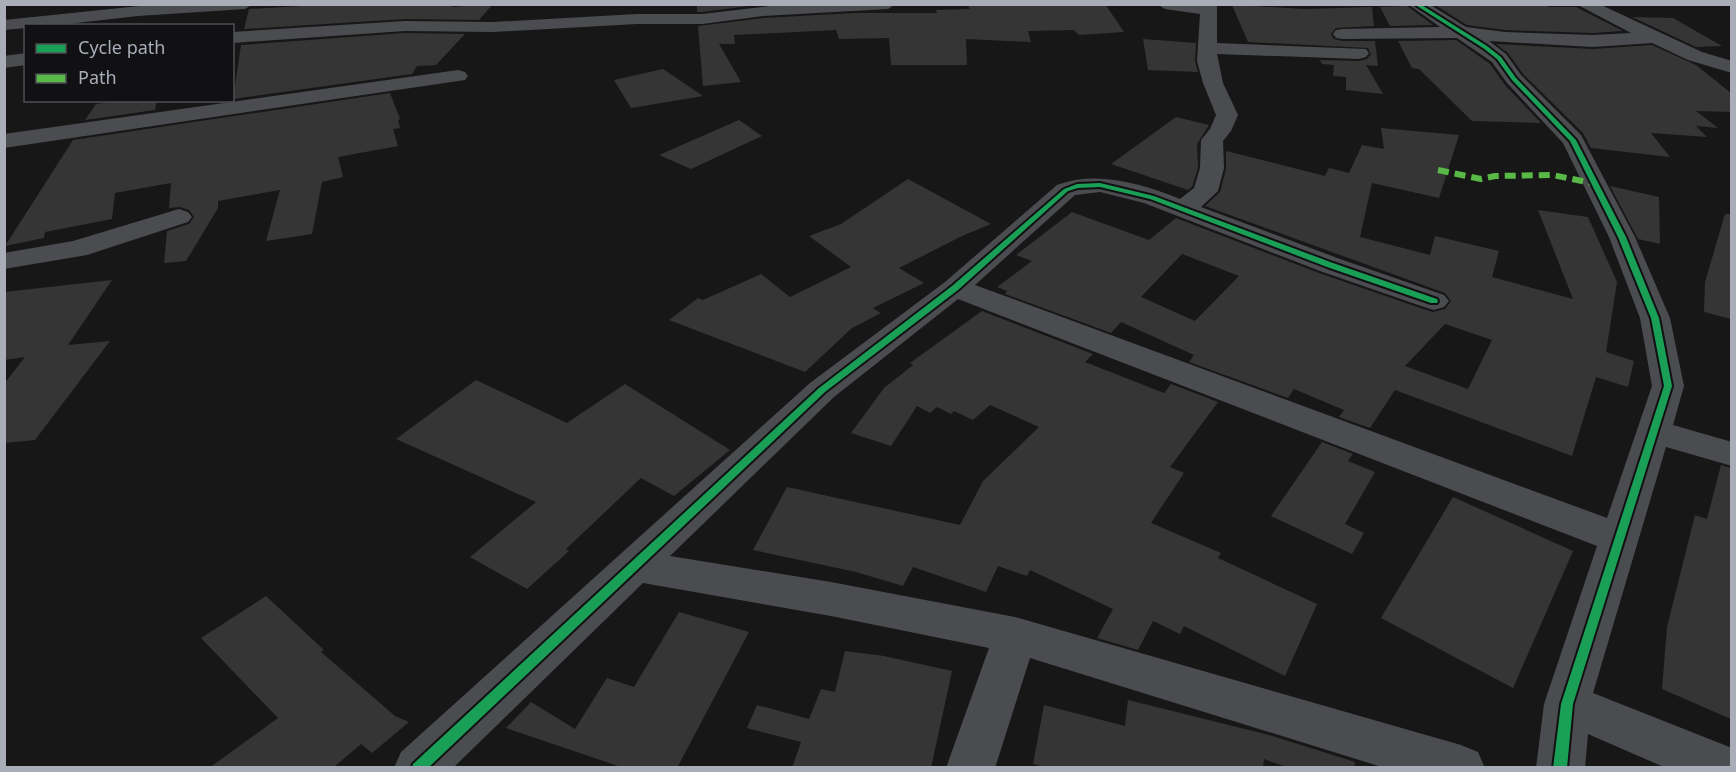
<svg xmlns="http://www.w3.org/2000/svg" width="1736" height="772" viewBox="0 0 1736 772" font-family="'Noto Sans',sans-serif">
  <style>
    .building { fill: #353536; fill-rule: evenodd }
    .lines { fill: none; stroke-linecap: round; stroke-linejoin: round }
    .street { fill: #4b4c50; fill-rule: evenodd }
    .quiet { stroke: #58b947; stroke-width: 6; stroke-dasharray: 11 6; stroke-linecap: butt }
    .cycleway-casing { stroke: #111113; stroke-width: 4 }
    .cycleway { fill: #1a9f57; fill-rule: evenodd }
  </style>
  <rect width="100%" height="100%" fill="#171717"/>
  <!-- building -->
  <path class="building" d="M338 4H452V7L493 4 479 20 405 19 244 29 249 9Z
    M697 4H764L702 12H697Z
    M967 4H1105L1124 32 1079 35 1074 30 1028 31 1031 42 966 39 967 65H891L889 38 839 39 836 30 734 35 735 44H719L741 82 703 86 698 26 763 18 854 13H937L936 10 970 9Z
    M1548 4V7H1576L1623 31 1593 33 1505 30 1467 25 1435 5Z
    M1232 5 1305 9 1372 7 1374 26 1336 28 1331 34 1334 39 1342 41H1375L1378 66 1366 65 1383 94 1346 90V77L1333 76 1334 65 1322 64 1320 60 1360 61 1367 59 1371 54 1368 48 1248 42Z
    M1407 6 1433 25 1390 26 1380 7Z
    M1632 17 1673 18 1722 46 1696 47Z
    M405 33 465 34 436 65 417 66 412 74 233 99 241 45Z
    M1143 39 1196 43 1195 61 1198 72 1148 70Z
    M1456 40 1490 64 1505 85 1541 123 1472 121 1419 69 1412 68 1398 41Z
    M1496 44 1593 49 1652 45 1696 65 1731 93V112L1696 111 1718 128 1696 126 1707 137 1651 133 1670 157 1591 148 1583 133 1523 74 1508 53Z
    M663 69 703 96 631 108 614 80Z
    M390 93 400 119 398 120 400 128 393 129 398 146 338 157 343 177 322 182 312 234 266 241 280 190 218 201V208L186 261 164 263 167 231 189 224 194 217 189 210 180 207 169 208 171 183 115 193 112 219 45 232 44 238 5 246 73 140Z
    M127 100H157L155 110 85 120 96 104Z
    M1176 117 1209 125 1197 144 1198 168 1192 187 1188 190 1111 164Z
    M739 120 762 136 691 169 659 155Z
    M1381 128 1459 135 1439 198 1372 183 1360 237 1430 255 1435 236 1499 251 1492 277 1573 299 1538 210 1588 217 1617 282 1606 352 1634 361 1628 387 1596 377 1572 456 1395 390 1370 428 1339 417 1344 410 1294 389 1288 398 1189 362 1194 355 1121 322 1111 333 1005 294 1007 291 997 287 1032 261 1016 255 1072 212 1149 240 1176 218 1319 273 1423 309 1433 312 1445 309 1451 301 1445 293 1205 206 1220 192 1226 169V151L1325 176 1329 168 1349 173 1362 145 1384 149ZM1182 254 1239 276 1195 321 1141 297ZM1445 324 1492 340 1468 389 1405 366Z
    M908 179 991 224 962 236 899 268 924 283 873 308 881 313 852 328 805 372 669 320 698 298 703 300 761 274 790 297 851 267 809 236 841 224Z
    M1610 186 1659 197 1660 244 1638 239Z
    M1725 214H1731V319L1704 312 1705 282Z
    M112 280 68 345 110 341 35 440 4 443V384L25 357 4 360V292Z
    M982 311 1093 354 1085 362 1164 393 1171 384 1218 402 1170 467 1184 473 1151 523 1221 553 1218 558 1317 604 1285 676 1184 626 1180 634 1153 621 1138 650 1097 638 1113 609 1030 570 1027 576 998 566 986 592 913 567 903 586 856 572 753 550 787 487 960 525 983 481 1039 427 990 405 973 420 954 411 951 414 937 407 930 413 917 406 891 446 851 433 884 388 913 365 910 363Z
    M476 380 567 423 625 384 730 450 674 496 641 478 566 549 569 551 527 589 470 557 536 502 396 439Z
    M1322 442 1353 454 1348 461 1375 472 1345 524 1364 533 1352 554 1271 516Z
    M1721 465 1731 468V719L1662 689 1667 627 1695 515 1707 519Z
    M1453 497 1573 551 1513 688 1381 618Z
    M266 596 324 650 321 652 395 716 409 722 372 753 361 744 333 768H209L278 718 201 638Z
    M679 612 749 632 677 768H624L506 728 531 702 575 729 607 678 634 687Z
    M845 651 884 656 952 671 931 768H792L801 742 747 728 757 705 809 719 821 689 835 692Z
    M1128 700 1269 735 1355 762 1354 768H1289L1264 759 1263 768H1048L1033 764 1044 705 1125 726Z"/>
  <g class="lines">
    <!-- street -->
    <path class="street" d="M159 4H253L245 9 138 16 50 26H26V28L4 30V20Z
      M787 4H896L888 9 763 16 702 24H637L493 32 405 31 232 43V32L405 21 493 22 637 14H702Z
      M1157 4H1217V43L1366 49 1369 53 1366 57 1359 59 1217 54 1223 83 1238 115 1231 131 1223 141 1224 168 1218 191 1201 207 1340 259 1444 295 1449 301 1444 307 1434 310 1424 307 1320 271 1144 203 1100 192 1075 195 975 285 1607 518 1652 386 1640 318 1609 237 1563 143 1507 83 1492 62 1457 38 1342 39 1336 38 1333 34 1336 30 1342 29 1440 27 1408 4H1429L1466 27 1505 32 1593 35 1631 33 1576 4H1599L1702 52 1732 61V73L1688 60 1652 43 1593 47 1489 41 1506 54 1521 75 1581 135 1635 237 1670 318 1684 386 1673 425 1732 442V466L1666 447 1593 693 1732 748V768H1666L1588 734 1585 768H1536L1544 704 1597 546 958 299 834 397 670 556 831 582 1015 617 1461 745 1478 752 1485 768H1385L1030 658 995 768H946L989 648 831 616 643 583 453 768H394L401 752 810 383 945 282 1057 185C1097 170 1142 184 1180 199L1194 188 1200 168 1201 140 1210 129 1216 115 1203 83 1197 61 1200 14 1165 9Z
      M26 53V65L4 68V56Z
      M458 70 465 72 468 76 465 80 4 148V134Z
      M179 209 188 212 192 217 188 222 87 255 4 269V253L73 241Z"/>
    <!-- quiet -->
    <path class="quiet" d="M1438 170 1481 179 1495 176 1553 175 1596 184"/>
    <!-- cycleway casing -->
    <g class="cycleway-casing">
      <path id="cycleway" d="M1414 4H1420L1487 46 1501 57 1516 78 1576 140 1626 237 1659 318 1672 386 1573 704 1567 768H1553L1561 704 1664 386 1651 318 1618 237 1570 141 1512 80 1497 59 1483 48Z
        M1100 183 1154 196 1333 263 1437 299 1438 301 1437 303H1431L1327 267 1150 199 1100 187 1078 188 1068 191 958 290 825 392 428 768H412L413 764 819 388 952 286 1064 189 1077 184Z"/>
    </g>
    <!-- cycleway -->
    <use href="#cycleway" class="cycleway"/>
  </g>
  <!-- border -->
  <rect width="1736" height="772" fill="none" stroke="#a8adb8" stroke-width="12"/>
  <!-- legend -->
  <rect x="24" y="24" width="210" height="78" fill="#111113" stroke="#4d4f55" stroke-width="1.5"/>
  <rect x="36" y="44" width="30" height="9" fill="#1a9f57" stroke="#4d4f55" stroke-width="1.5"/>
  <text x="78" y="54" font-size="18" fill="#a8adb8">Cycle path</text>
  <rect x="36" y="74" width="30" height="9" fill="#58b947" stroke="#4d4f55" stroke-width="1.5"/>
  <text x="78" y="84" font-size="18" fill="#a8adb8">Path</text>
</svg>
